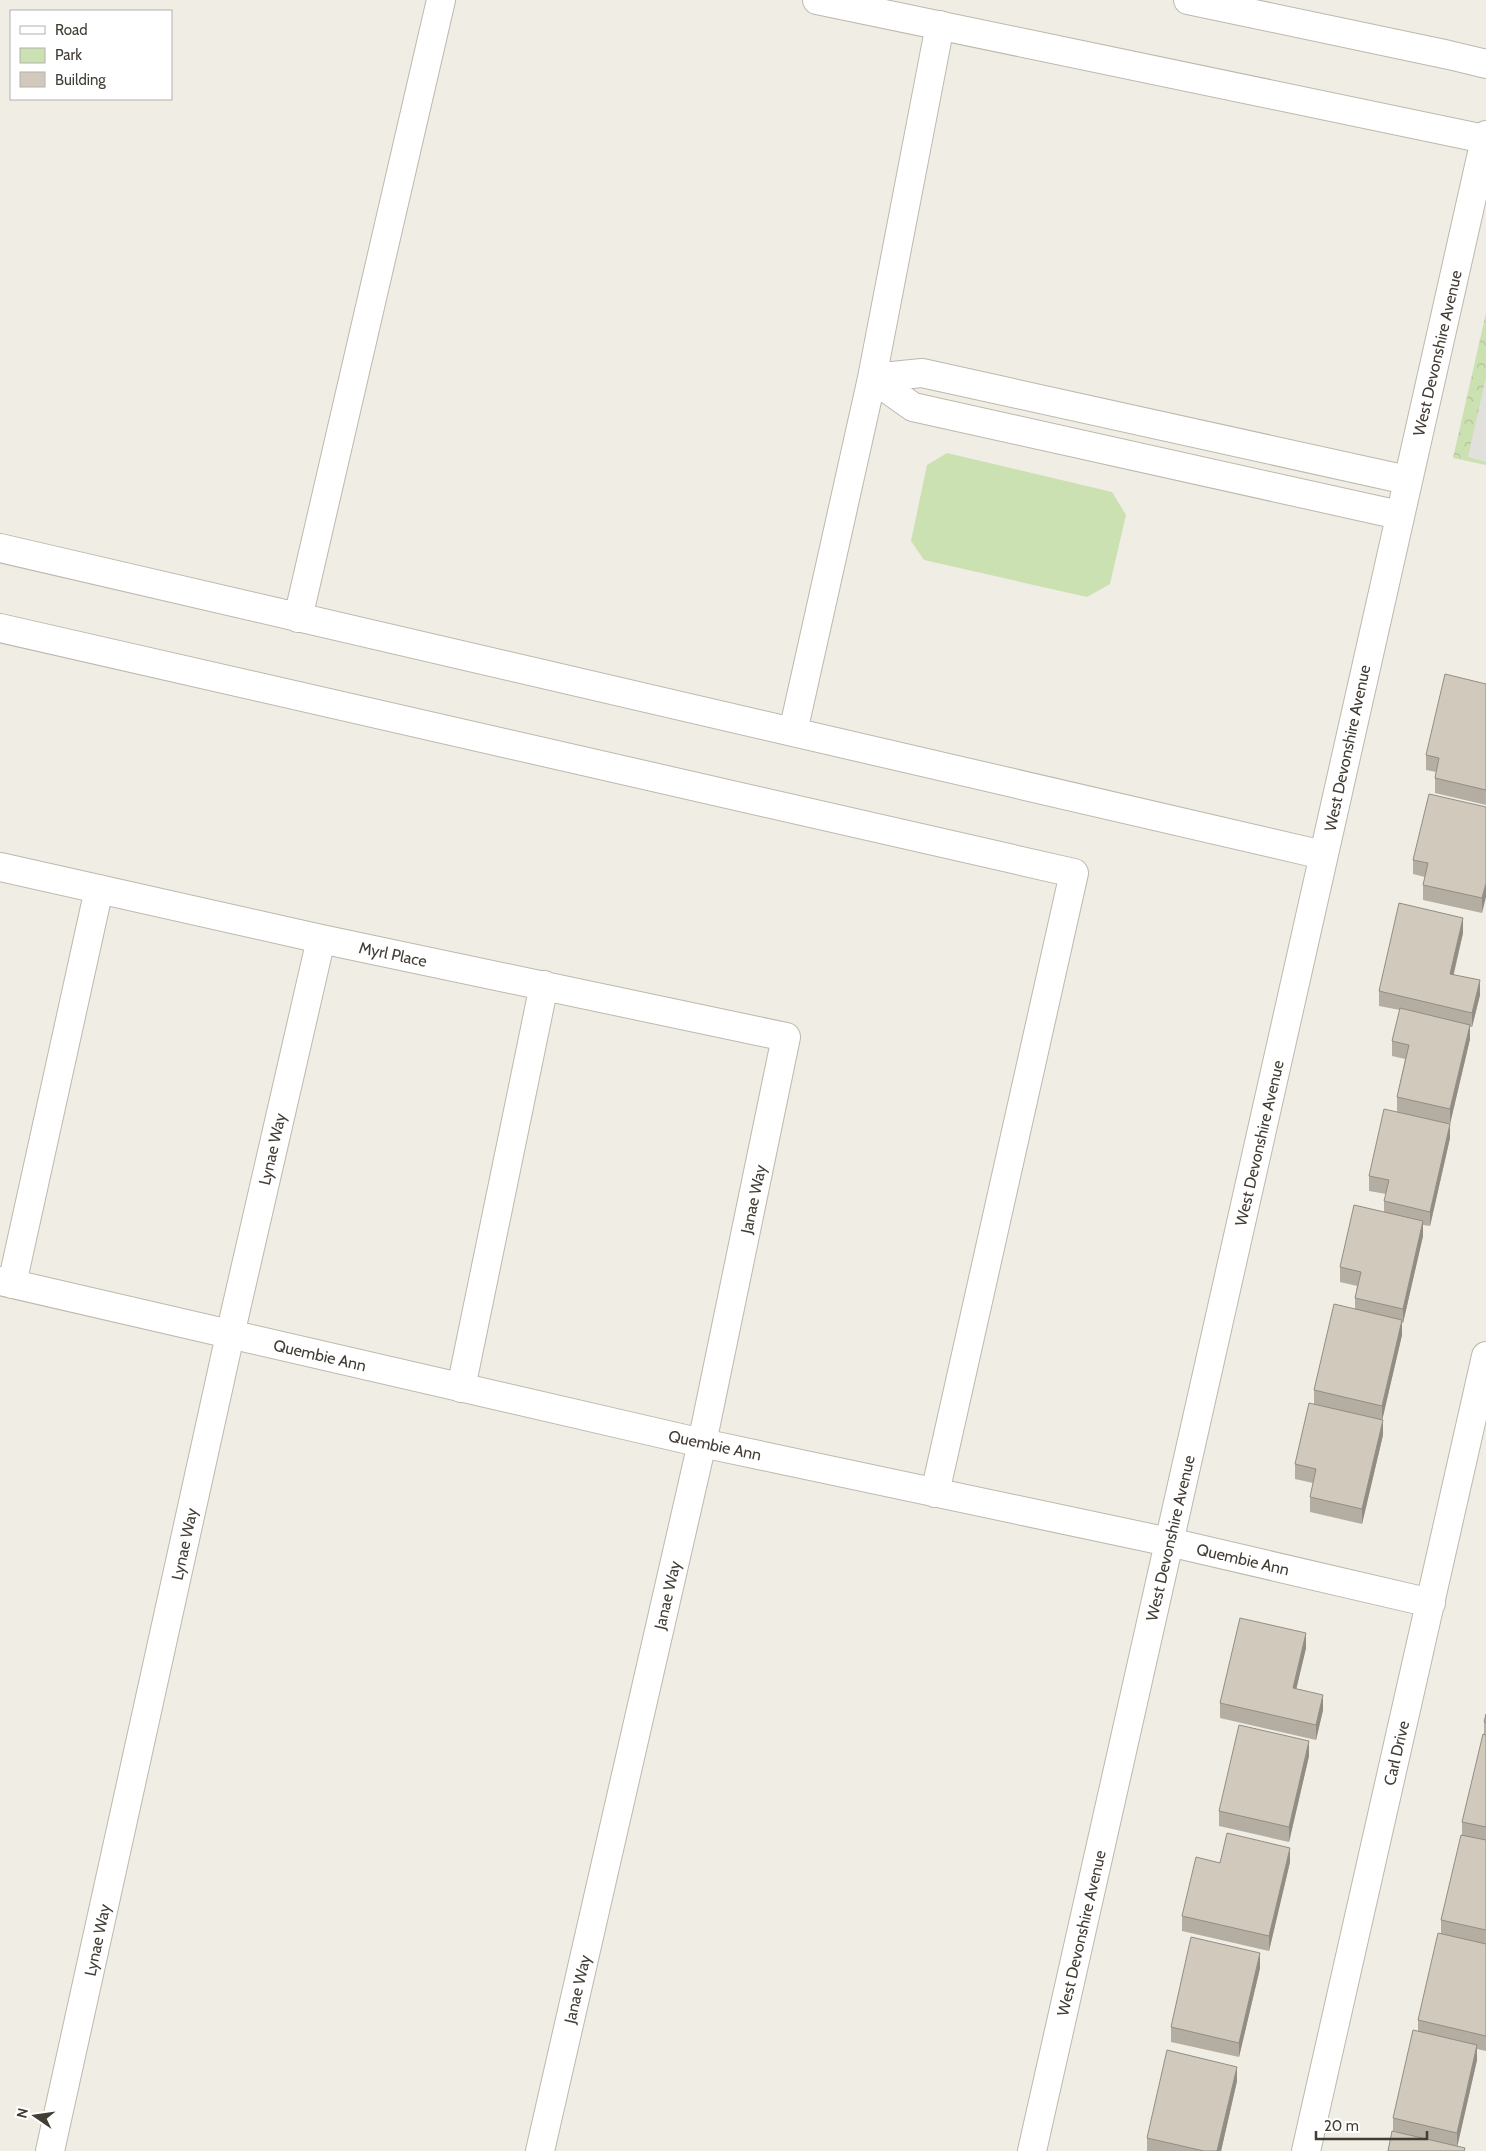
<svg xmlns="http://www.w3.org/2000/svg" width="1486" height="2151" viewBox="0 0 1486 2151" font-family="Cabin,sans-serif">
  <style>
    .green { fill: #cbe1b2 }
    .park { fill: url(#park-crowns) }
    .parking { fill: #e2e0dd }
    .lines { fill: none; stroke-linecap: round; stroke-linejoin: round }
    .minor-casing { stroke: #beb8ac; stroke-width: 30 }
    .minor { stroke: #fff; stroke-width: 28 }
    .wall { fill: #b4ada2 }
    .shaded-wall { fill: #928d84 }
    .building { fill: #d1c9bc; stroke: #928d84 }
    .labels { text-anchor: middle; stroke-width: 4; stroke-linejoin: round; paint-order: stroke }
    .street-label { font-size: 16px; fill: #423d35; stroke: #fff }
  </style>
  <defs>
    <pattern id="park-crowns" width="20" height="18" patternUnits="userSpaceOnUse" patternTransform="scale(1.25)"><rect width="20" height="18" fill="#cbe1b2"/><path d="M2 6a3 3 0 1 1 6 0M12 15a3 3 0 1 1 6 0" fill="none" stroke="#b0c29a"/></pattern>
  </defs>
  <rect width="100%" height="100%" fill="#f0ede5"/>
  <!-- green -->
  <path class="green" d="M947 453 1112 492 1126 515 1110 584 1087 597 924 560 911 541 927 465Z"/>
  <!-- park -->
  <path class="park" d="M1486 313V465L1453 458Z"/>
  <!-- parking -->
  <path class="parking" d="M1486 377V462L1468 457Z"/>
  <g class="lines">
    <!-- minor casing -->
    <g class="minor-casing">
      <path id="minor" d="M817 0 1485 139
        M1188 0 1449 55 1486 64
        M872 378 913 407 1399 515
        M872 378 922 373 1407 480
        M0 548 1323 855
        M298 618 441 0
        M0 628 1074 873 935 1493
        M793 732 872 378 940 25
        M0 867 321 939 786 1037 702 1443 540 2151
        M0 1281 702 1443 1169 1542 1431 1603
        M12 1284 99 889
        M461 1388 544 985
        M50 2151 230 1335 321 939
        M1032 2151 1486 135
        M1306 2151 1486 1356"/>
    </g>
    <!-- minor -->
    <use href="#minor" class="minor"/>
  </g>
  <!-- wall -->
  <path class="wall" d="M1486 684V805L1435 793V778L1436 772 1426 770V755Z
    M1486 807 1482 913 1423 900V885L1425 877 1413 874V860Z
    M1463 933 1454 974 1480 995 1472 1027H1470V1039L1450 1124V1138L1430 1226 1423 1225V1236L1403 1323H1402V1335L1382 1420 1383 1435 1362 1524 1310 1512V1497L1313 1483 1295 1479V1464L1314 1404V1390L1355 1309V1298L1357 1286 1340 1282V1267L1384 1212V1201L1386 1194 1369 1191V1176L1397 1111V1097L1405 1059 1392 1056V1041L1400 1010 1379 1006V991Z
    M1306 1648 1296 1689 1323 1710 1316 1740 1220 1718V1703Z
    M1486 1714V2051L1477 2049V2060L1457 2146 1465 2151 1393 2131V2118L1418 2032V2020L1441 1933V1920L1462 1835V1822L1484 1735V1722Z
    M1309 1756 1289 1842 1219 1826V1811Z
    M1290 1862 1269 1951 1182 1931V1916Z
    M1260 1968 1239 2057 1171 2042V2027Z
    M1237 2081 1221 2151H1147V2138Z"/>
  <!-- shaded-wall -->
  <path class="shaded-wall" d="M1486 883V897L1482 913V898Z
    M1463 918V933L1450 988V974Z
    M1480 980V995L1472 1027V1013Z
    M1470 1025V1039L1450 1124V1109Z
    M1450 1124V1138L1430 1226V1212Z
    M1423 1221V1236L1403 1323V1309Z
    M1402 1320V1335L1382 1421V1406Z
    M1383 1420V1435L1362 1524V1509Z
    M1306 1633V1648L1293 1703V1688Z
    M1323 1695V1710L1316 1740V1725Z
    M1309 1741V1756L1289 1842V1827Z
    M1290 1848V1862L1269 1951V1936Z
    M1260 1953V1968L1239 2057V2043Z
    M1477 2045V2060L1457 2148V2133Z
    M1237 2067V2081L1221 2151H1217Z"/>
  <!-- building -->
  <path class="building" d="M1445 674 1486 684V790L1435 778 1439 758 1426 755Z
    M1429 794 1486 807V883L1482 898 1423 885 1428 863 1413 860Z
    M1399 903 1463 918 1450 974 1480 980 1472 1013 1379 991Z
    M1400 1008 1470 1025 1450 1109 1397 1097 1409 1045 1392 1041Z
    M1384 1109 1450 1124 1430 1212 1384 1201 1389 1180 1369 1176Z
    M1354 1205 1423 1221 1403 1309 1355 1298 1361 1272 1340 1267Z
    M1334 1304 1402 1320 1382 1406 1314 1390Z
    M1309 1403 1383 1420 1362 1509 1310 1497 1316 1469 1295 1464Z
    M1240 1618 1306 1633 1293 1688 1323 1695 1316 1725 1220 1703Z
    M1486 1714V1723L1484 1722Z
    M1239 1725 1309 1741 1289 1827 1219 1811Z
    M1483 1734 1486 1735V1827L1462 1822Z
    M1227 1833 1290 1848 1269 1936 1182 1916 1196 1857 1220 1863Z
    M1461 1835 1486 1840V1930L1441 1920Z
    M1438 1933 1486 1944V2036L1418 2020Z
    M1191 1937 1260 1953 1239 2043 1171 2027Z
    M1413 2030 1477 2045 1457 2133 1393 2118Z
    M1167 2050 1237 2067 1217 2151H1204L1147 2138Z
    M1392 2131 1465 2148 1464 2151H1388Z"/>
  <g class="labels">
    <!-- street labels -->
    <g class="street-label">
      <text transform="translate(1437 353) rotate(-77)" y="6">West Devonshire Avenue</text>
      <text transform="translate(1347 748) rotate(-78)" y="6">West Devonshire Avenue</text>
      <text transform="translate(393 954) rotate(12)" y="6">Myrl Place</text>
      <text transform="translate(1259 1143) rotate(-77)" y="6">West Devonshire Avenue</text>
      <text transform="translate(272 1149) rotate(-77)" y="6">Lynae Way</text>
      <text transform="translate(753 1199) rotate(-78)" y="6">Janae Way</text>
      <text transform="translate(320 1355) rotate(13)" y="6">Quembie Ann</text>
      <text transform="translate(715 1445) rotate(12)" y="6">Quembie Ann</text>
      <text transform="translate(1170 1538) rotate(-77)" y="6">West Devonshire Avenue</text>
      <text transform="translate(184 1544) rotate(-78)" y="6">Lynae Way</text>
      <text transform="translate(1243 1559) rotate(13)" y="6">Quembie Ann</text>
      <text transform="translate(667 1595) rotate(-77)" y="6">Janae Way</text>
      <text transform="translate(1396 1753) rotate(-77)" y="6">Carl Drive</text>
      <text transform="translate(1081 1933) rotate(-77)" y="6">West Devonshire Avenue</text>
      <text transform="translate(97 1940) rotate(-78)" y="6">Lynae Way</text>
      <text transform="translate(577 1989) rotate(-77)" y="6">Janae Way</text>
    </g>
  </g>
  <!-- legend -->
  <rect x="10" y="10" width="162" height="90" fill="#ffffff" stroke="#b3b1ae"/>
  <rect x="20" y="26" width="25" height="8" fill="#ffffff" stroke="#b3b1ae"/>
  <text x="55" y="35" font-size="15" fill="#423d35">Road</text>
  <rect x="20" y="48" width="25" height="15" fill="#cbe1b2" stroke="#b3b1ae"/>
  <text x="55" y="60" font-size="15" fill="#423d35">Park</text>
  <rect x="20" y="72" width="25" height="15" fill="#d1c9bc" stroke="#b3b1ae"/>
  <text x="55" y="85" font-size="15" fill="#423d35">Building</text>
  <!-- north arrow -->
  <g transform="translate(35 2116) rotate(283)" stroke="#ffffff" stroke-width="4" paint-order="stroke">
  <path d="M0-4L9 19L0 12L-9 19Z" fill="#423d35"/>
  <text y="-8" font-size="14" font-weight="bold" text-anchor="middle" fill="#423d35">N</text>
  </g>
  <!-- scale -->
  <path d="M1316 2131v8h111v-8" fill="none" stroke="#423d35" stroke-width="2.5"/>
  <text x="1324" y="2131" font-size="15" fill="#423d35" stroke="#ffffff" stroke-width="4" paint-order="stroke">20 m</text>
</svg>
